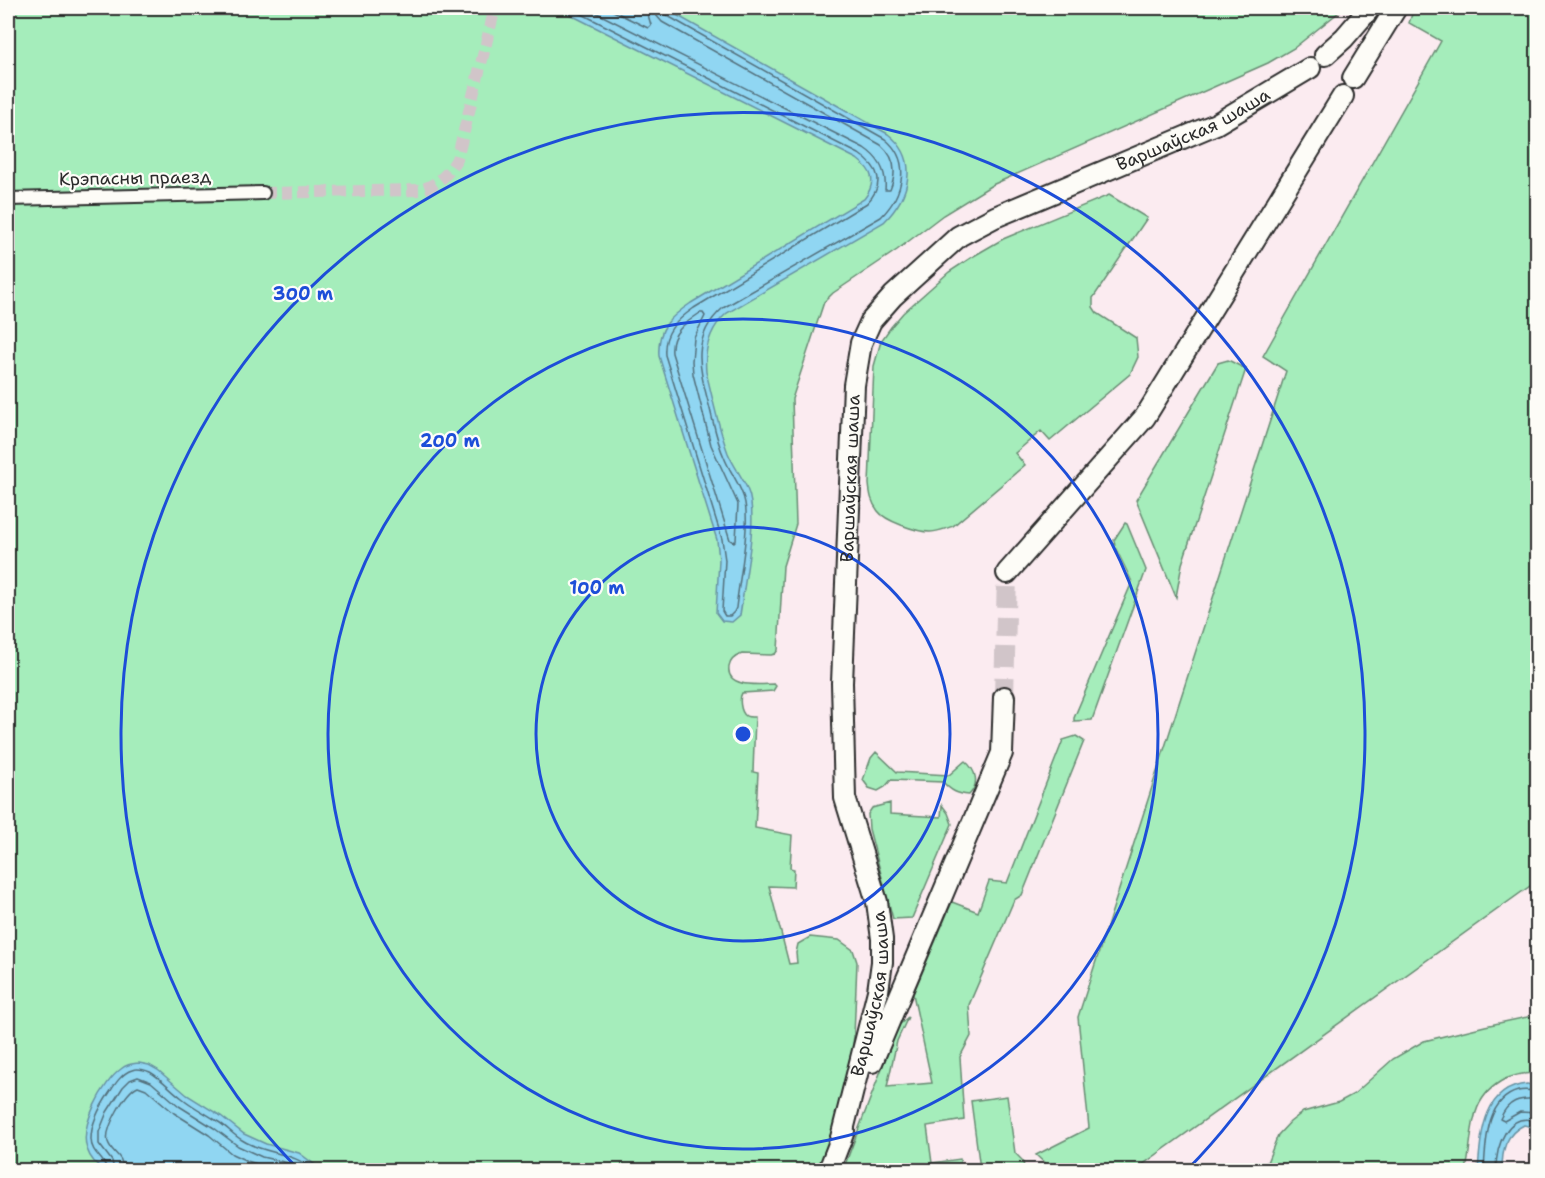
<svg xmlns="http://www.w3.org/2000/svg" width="1545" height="1178" viewBox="0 0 1545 1178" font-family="'Shantell Sans',sans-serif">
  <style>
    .green { fill: #a5edbb; stroke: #688c73; stroke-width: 1.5 }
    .water { fill: #90d6f2; stroke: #6892a2; stroke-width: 1.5 }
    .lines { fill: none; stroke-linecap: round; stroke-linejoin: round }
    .shore { stroke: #536f7b; stroke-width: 1.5 }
    .minor-tunnel { stroke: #d1c5c9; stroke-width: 12; stroke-dasharray: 12 6; stroke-linecap: butt }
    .trunk-tunnel { stroke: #d1c5c9; stroke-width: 20; stroke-dasharray: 20 10; stroke-linecap: butt }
    .minor-casing { stroke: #2b2b2b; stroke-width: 16 }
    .trunk-casing { stroke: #2b2b2b; stroke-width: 24 }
    .minor { stroke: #fdfcf7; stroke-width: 12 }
    .trunk { stroke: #fdfcf7; stroke-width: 20 }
    .ring { fill: none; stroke: #1d4ed8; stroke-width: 3 }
    .labels { text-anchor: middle; stroke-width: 4.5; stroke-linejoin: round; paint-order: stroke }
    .street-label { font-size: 18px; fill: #2b2b2b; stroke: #fdfcf7 }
    .centre { fill: #1d4ed8; stroke: #fdfcf7; stroke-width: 3 }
    .ring-label { font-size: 18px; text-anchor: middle; font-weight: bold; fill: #1d4ed8; stroke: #fdfcf7; stroke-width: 4.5; stroke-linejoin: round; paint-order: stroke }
  </style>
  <rect width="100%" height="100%" fill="#fbebf0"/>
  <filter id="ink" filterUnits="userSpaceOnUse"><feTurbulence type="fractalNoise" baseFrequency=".0167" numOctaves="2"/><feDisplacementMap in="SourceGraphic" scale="12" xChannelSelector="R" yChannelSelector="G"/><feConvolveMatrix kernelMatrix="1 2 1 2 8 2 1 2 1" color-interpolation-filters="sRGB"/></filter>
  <g filter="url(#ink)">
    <!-- green -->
    <path class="green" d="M8 8H1344L1294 48 1268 63 992 185 943 215 897 250 833 293 824 302 792 399 796 524 783 566 778 650 775 654 771 655 742 654C736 656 730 660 729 667 726 689 761 684 774 684L776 686 773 691 742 693C739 698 740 712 746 716 747 717 753 717 755 717L753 772 758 773 755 828 792 835 790 868 794 869 793 887 769 886 789 964 797 963 796 953 798 944 810 937 839 940 853 950 857 962 854 1036 848 1078 822 1170H8Z
      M1414 8H1537V881L1135 1170H1052L1036 1155 1089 1128 1078 1017 1286 371 1263 356 1441 41 1409 23Z
      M1109 195 1147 218 1093 298V307L1097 313 1136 338 1138 357 1130 374 1050 441 1041 431 1015 453 1025 465 953 526C945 529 938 532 930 532 917 532 885 521 878 511 871 502 870 494 869 484L874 366 881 341 891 327 903 313 949 272 972 257 1003 239Z
      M1228 360 1246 369 1182 564 1176 597 1136 500 1218 363Z
      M1125 523 1127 524 1146 570 1092 720 1074 721V718L1132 582 1115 547 1114 540Z
      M1076 736 1084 741 1022 895 1014 900 969 1005 971 1036 960 1057 964 1120 927 1126 932 1163 960 1159 961 1170H843L898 1026 908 1017 897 1041 887 1087 932 1083 913 994 952 902 978 912 989 881 1007 883 1063 740Z
      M876 752 897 772 949 775 965 761C976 770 980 784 969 795 957 794 951 791 943 782L891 780 885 787 878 791 869 788 863 780 871 758Z
      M890 803V814L941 817 942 805 948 813 952 824 912 918 893 919 869 829 868 814 872 808Z
      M1537 1015V1075C1527 1071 1515 1075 1505 1079 1466 1099 1474 1136 1466 1170H1264L1278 1135 1290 1122 1303 1112 1339 1102 1354 1094 1393 1059 1424 1041 1485 1026Z
      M1007 1096 1015 1153 1023 1161 1024 1168 1023 1170H968L980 1169 971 1101Z"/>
    <!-- water -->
    <path class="water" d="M557 8H664L888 134C920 159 910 196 884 222L727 313C709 329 704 349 706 372 713 399 718 427 728 453 735 470 749 484 751 503 755 531 745 579 741 609L740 615 732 622 722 621 716 613 719 560 717 540 659 356C657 328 670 317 691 303L864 199C877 182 873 171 857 159Z
      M139 1063 149 1065 158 1070 187 1095 221 1116 244 1134 266 1144 299 1153 322 1170H105C97 1166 90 1158 87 1149 79 1127 103 1082 121 1069 127 1064 132 1064 139 1063Z
      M1527 1084 1537 1086V1128L1524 1125C1505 1134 1502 1151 1502 1170H1478C1481 1136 1482 1088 1527 1084Z
      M1223 1163 1233 1165 1241 1170H1185Z"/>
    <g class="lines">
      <!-- shore -->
      <path class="shore" d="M570 8 859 154C880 168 885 184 867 203L694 308C677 320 663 332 665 355L722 539 725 560 722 611 725 616H730L734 612 736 608C739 580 750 529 745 503 742 486 730 473 724 457 717 442 714 425 710 409 700 371 689 338 723 308L881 217C903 195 912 161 885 139L666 15 662 8
        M587 8 864 148C879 158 887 171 885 190H890C897 173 895 157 881 145L662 22 656 15 655 8
        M607 8 648 28 651 25 646 8
        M700 313H703L705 316 694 338 692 361 693 374 711 445 738 504 736 540 734 542 730 540 672 353C670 333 685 323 700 313Z
        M1538 1099C1519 1098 1508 1100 1500 1119L1504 1121 1520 1112 1538 1113
        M107 1170C105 1158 91 1154 91 1139 91 1122 101 1105 110 1092 115 1084 122 1073 132 1070 137 1068 145 1070 150 1072 162 1079 171 1090 182 1098 193 1107 205 1113 217 1121 226 1126 233 1135 242 1140 265 1155 293 1151 313 1170
        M114 1170 112 1161 99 1144V1132L107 1112 123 1087 130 1080 138 1077 151 1082 179 1106 214 1128 238 1146 262 1157 288 1163 302 1170
        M123 1170C123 1154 112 1154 108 1142 104 1129 126 1091 138 1086L146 1089 174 1113 209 1135 232 1154 247 1161 277 1170
        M1484 1170C1486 1144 1485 1100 1518 1091 1525 1089 1531 1091 1538 1091
        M1496 1170C1496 1147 1507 1109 1538 1122"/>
      <!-- minor-tunnel -->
      <path class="minor-tunnel" d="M263 193 420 190C437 185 448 175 457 159L495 8"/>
      <!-- trunk-tunnel -->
      <path class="trunk-tunnel" d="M1004 697 1007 573"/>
      <!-- minor casing -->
      <g class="minor-casing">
        <path id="minor" d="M8 199 263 193"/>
      </g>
      <!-- trunk casing -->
      <g class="trunk-casing">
        <g id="trunk">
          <path d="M1325 55 1344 38 1370 8"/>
          <path d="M1353 78 1396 8"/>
          <path d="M1007 573 1145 417 1343 96"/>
          <path d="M872 1062 1002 753 1004 697"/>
          <path id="s1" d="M840 1142 878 991 882 962V939L877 902 845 798 842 683 854 385 861 343 871 321 893 296 959 236 995 217 1216 124 1310 68"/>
          <path d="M829 1170 844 1131"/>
        </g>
      </g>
      <!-- minor -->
      <use href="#minor" class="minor"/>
      <!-- trunk -->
      <use href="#trunk" class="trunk"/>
    </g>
  </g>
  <!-- distance rings -->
  <g class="ring">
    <circle cx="743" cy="734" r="207"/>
    <circle cx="743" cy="734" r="415"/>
    <path d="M299 1170A622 622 0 1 1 1187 1170"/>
  </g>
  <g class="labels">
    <!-- street labels -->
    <g class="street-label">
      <text dy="6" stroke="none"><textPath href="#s1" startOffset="1214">Варшаўская шаша</textPath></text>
      <text transform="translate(135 178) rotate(-1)" y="6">Крэпасны праезд</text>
      <text dy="6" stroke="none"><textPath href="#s1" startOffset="674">Варшаўская шаша</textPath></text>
      <text dy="6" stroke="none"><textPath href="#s1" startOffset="152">Варшаўская шаша</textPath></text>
    </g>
  </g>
  <circle cx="743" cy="734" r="9" class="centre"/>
  <g class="ring-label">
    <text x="303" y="300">300 m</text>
    <text x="450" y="447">200 m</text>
    <text x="597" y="594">100 m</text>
  </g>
  <!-- margin -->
  <rect width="1545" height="1178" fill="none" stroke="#fdfcf7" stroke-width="30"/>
  <rect x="15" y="15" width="1515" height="1148" fill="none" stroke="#2b2b2b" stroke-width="2" filter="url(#ink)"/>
</svg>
